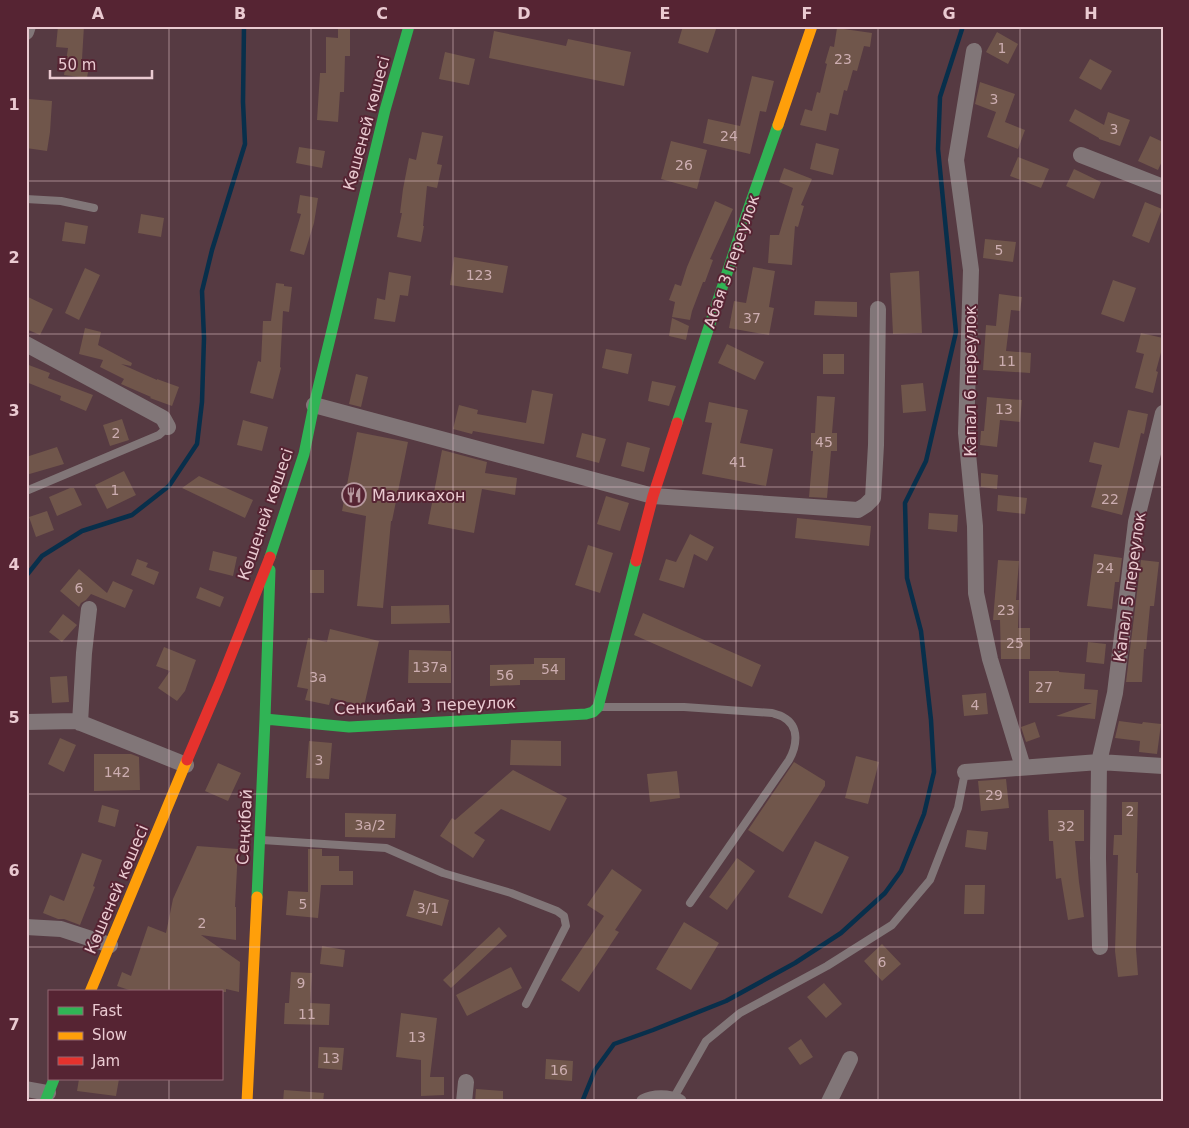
<svg xmlns="http://www.w3.org/2000/svg" width="1189" height="1128" viewBox="0 0 1189 1128" font-family="'DejaVu Sans',sans-serif">
  <style>
    .lines { fill: none; stroke-linecap: round; stroke-linejoin: round }
    .stream { stroke: #082f4b; stroke-width: 4.5 }
    .building { fill: #70564b }
    .lane { stroke: #817678; stroke-width: 8 }
    .street { stroke: #817678; stroke-width: 16 }
    .fast { stroke: #30b455; stroke-width: 11 }
    .slow { stroke: #ff9f0a; stroke-width: 11 }
    .jam { stroke: #e5322d; stroke-width: 11 }
    .grid { fill: none; stroke: #eacad1; stroke-width: 1; stroke-opacity: 0.55 }
    .labels { text-anchor: middle; stroke-width: 4; stroke-linejoin: round; paint-order: stroke }
    .number-label { font-size: 14px; fill: #ccadb0 }
    .street-label { font-size: 16px; fill: #eacad1; stroke: #562433 }
    .poi-label { font-size: 16px; fill: #eacad1; stroke: #562433; text-anchor: start }
    .neatline { fill: none; stroke: #eacad1; stroke-width: 2 }
    .grid-label { font-size: 16px; text-anchor: middle; font-weight: bold; fill: #eacad1 }
  </style>
  <rect width="100%" height="100%" fill="#563a42"/>
  <g class="lines">
    <!-- stream -->
    <path class="stream" d="M26 576 42 556 82 531 132 515 169 486 197 444 202 402 204 338 202 291 212 250 245 144 243 102 244 26
      M582 1102 595 1070 614 1044 653 1030 726 1001 795 963 841 933 885 893 901 871 924 814 934 772 931 720 921 631 907 578 905 503 926 461 956 332 938 149 940 97 963 26"/>
  </g>
  <!-- building -->
  <path class="building" d="M58 26H84L82 59 90 60 87 78 64 75 68 48 56 47Z
    M338 26H350V56H345L344 92H340L338 122 317 120 320 73H326V37L338 38Z
    M683 26H717L708 53 678 43Z
    M837 28 872 33 870 47 864 46 857 71 853 70 847 91 844 90 838 115 830 113 826 131 800 125 805 109 812 111 817 92 820 93 827 64 825 63 830 46 834 47Z
    M494 31 566 46 568 39 631 52 624 86 489 58Z
    M997 32 1018 44 1008 64 986 52Z
    M445 52 475 59 469 85 439 79Z
    M1090 59 1112 71 1101 90 1079 78Z
    M752 76 774 81 766 112 760 111 750 154 703 143 708 119 740 126Z
    M980 82 1015 94 1005 122 1025 130 1018 149 987 137 996 112 975 104Z
    M29 99 52 101 50 132 47 151 26 148Z
    M1075 109 1104 125 1108 112 1130 120 1120 146 1099 139V138L1069 121Z
    M422 132 443 136 437 164 442 165 437 188 427 186 423 226H424L421 242 397 237 402 213H400L403 189 409 158 416 160Z
    M1150 136 1163 142V159L1158 170 1138 161Z
    M671 141 707 150 697 189 661 179Z
    M816 143 839 149 833 175 810 169Z
    M299 147 325 151 322 168 296 163Z
    M1018 157 1049 169 1041 188 1010 176Z
    M784 168 812 179 801 205 804 206 798 227 795 226 792 265 768 263 770 235H779L793 188 779 182Z
    M1074 169 1101 182 1094 199 1066 186Z
    M300 195 318 198 314 223 304 255 290 251 301 214 297 213Z
    M715 201 733 209 710 259 713 260 705 282H703L692 311 690 320 672 317 675 302 669 300 675 284 681 286 687 267Z
    M1145 202 1162 209 1149 243 1132 236Z
    M141 214 164 218 161 237 138 233Z
    M65 222 88 226 85 244 62 241Z
    M985 239 1016 242 1013 262 983 258Z
    M454 257 508 266 503 293 450 285Z
    M753 267 775 271 769 307 774 308 769 335 729 328 734 301 746 303Z
    M85 268 100 275 79 320 65 313Z
    M919 271 922 333 893 334 890 273Z
    M389 272 411 276 408 296 400 295 395 322 374 319 377 298 385 300Z
    M1113 280 1136 288 1124 322 1101 314Z
    M276 283 284 284V286L292 287 289 312 283 311 280 367 281 368 273 399 250 393 258 361 261 362 263 321H271Z
    M999 294 1022 297 1020 311 1011 310 1006 351 1031 353 1030 373 983 370 986 325 996 326Z
    M26 296 53 309 40 335 26 329Z
    M815 301 857 302V317L814 315Z
    M672 318 689 326 686 340 669 336Z
    M85 328 101 332 98 345 132 363 131 366 121 364 157 380V379L179 387 172 406 150 398 151 397 121 384 124 379 100 367 103 360 79 354Z
    M1141 333 1163 338V345L1156 371 1158 372 1153 393 1135 388 1144 354 1136 352Z
    M727 344 764 362 755 380 718 363Z
    M606 349 632 354 628 374 602 368Z
    M823 354H844V374H823Z
    M26 364 50 373 48 378 93 395 86 411 60 400 61 396 26 382Z
    M356 374 368 377 361 407 349 404Z
    M652 381 676 386 669 406 648 401Z
    M923 383 926 411 903 413 901 385Z
    M532 390 553 394 544 444 473 431 472 434 453 429 459 405 478 410 477 414 526 423Z
    M817 396 835 397 832 433H837V451H831L827 498 809 497 813 451H811V433H815Z
    M987 397 1022 400 1020 422 1000 420 997 447 980 445 981 431H984Z
    M709 402 748 410 740 443 773 449 766 486 702 474 712 423 705 422Z
    M1128 410 1148 414 1144 434 1141 433 1122 515 1091 507 1102 465 1089 462 1094 442 1119 448Z
    M122 419 129 440 110 446 103 425Z
    M243 420 268 427 262 451 237 445Z
    M357 432 408 442 392 521H391L383 608 357 606 366 516 342 511Z
    M582 433 606 439 599 463 576 457Z
    M627 442 650 448 644 472 621 466Z
    M57 447 64 464 26 475V457Z
    M442 450 487 462 485 473 517 478 515 495 482 489 474 533 428 524Z
    M124 471 136 495 107 509 95 485Z
    M981 473 998 475 997 489 981 487Z
    M199 476 253 500 245 518 182 488Z
    M70 488H74L82 505 57 516 49 497Z
    M998 495 1027 498 1025 514 997 511Z
    M606 496 629 503 620 531 597 524Z
    M47 511 54 530 36 537 29 517Z
    M929 513 958 515 957 532 928 529Z
    M797 518 871 526 869 546 795 538Z
    M690 534 714 547 707 561 694 554 684 588 659 580 666 559 676 562Z
    M588 545 613 553 600 593 575 585Z
    M213 551 237 557 233 576 209 570Z
    M1094 554 1122 558 1119 582H1115L1112 609 1087 606Z
    M137 559 148 563 146 567 159 572 154 585 131 575Z
    M998 560 1019 561 1016 600H1019L1018 628H1030V659H1001L1000 620H993Z
    M1141 560 1159 562 1154 606H1150L1146 649H1144L1142 682H1126Z
    M79 569 107 593 113 581 133 590 125 608 91 594 86 600 81 603 79 607 60 591Z
    M310 570H324V593H310Z
    M200 587 224 597 220 607 196 598Z
    M449 605 450 623 391 624V606Z
    M643 613 761 665 752 687 634 635Z
    M63 614 77 625 62 642 49 632Z
    M330 629 379 641 364 706 331 698 329 705 305 700 308 689 297 687 308 638 327 642Z
    M1088 642 1106 644 1104 664 1086 662Z
    M164 647 196 660 185 691 177 701 158 688 170 671 156 666Z
    M409 650 451 651V683H408Z
    M534 658H565V680H520V685L490 686V665L534 664Z
    M1029 671H1059V672L1085 674 1084 689 1098 690 1095 719 1056 716 1092 703H1029Z
    M67 676 69 702 52 703 50 677Z
    M986 693 988 714 964 716 962 695Z
    M1119 721 1142 724 1143 722 1161 724 1157 754 1139 752 1140 741 1115 738Z
    M1035 722 1040 737 1026 742 1021 727Z
    M60 738 76 745 64 772 48 764Z
    M511 740 561 741V766L510 765Z
    M309 741 332 743 329 779 306 778Z
    M94 754H131L139 757 140 790 94 791Z
    M856 756 879 762 868 804 845 798Z
    M794 762 825 781V786L783 852 748 830Z
    M218 763 241 773 228 801 205 791Z
    M513 770 567 798 550 831 501 809 474 833 485 840 473 858 440 836 452 818 455 820Z
    M677 771 680 798 650 802 647 774Z
    M1006 779 1009 808 981 811 978 781Z
    M1122 802H1138L1136 873H1138L1136 949 1138 975 1118 977 1115 951 1118 855H1113L1114 835H1122Z
    M102 805 119 810 115 827 98 822Z
    M1048 810H1084V841H1075L1079 882 1084 917 1068 920 1061 878 1056 879 1053 841H1049Z
    M345 813 396 814 395 838 345 837Z
    M967 830 988 832 986 850 965 847Z
    M815 841 849 857 822 914 788 897Z
    M197 846 238 849 235 907H236V940L201 935 240 962 239 992 226 989V992H135L117 986 122 972 131 976 148 926 166 933 173 899Z
    M308 849H322V856H339V871H353V885H321L318 918 286 915 288 891 308 892Z
    M82 853 102 860 93 886 95 887 80 925 64 919H58L43 913 50 895 64 901Z
    M737 858 755 871 727 910 709 897Z
    M612 869 642 890 615 930 619 932 579 992 561 980 604 916 587 905Z
    M965 885H985L984 914H964Z
    M414 890 449 900 442 926 406 916Z
    M684 922 719 943 691 990 656 969Z
    M499 927 507 936 451 988 443 980Z
    M882 944 901 964 882 981 864 961Z
    M322 946 345 950 343 967 320 964Z
    M511 967 522 988 467 1016 456 995Z
    M291 972 312 973 310 1003 330 1004 329 1025 284 1024 285 1003H289Z
    M824 983 842 1004 826 1018 807 997Z
    M401 1013 437 1018 430 1077H444V1095L421 1096V1060L396 1057Z
    M801 1039 813 1057 800 1065 788 1048Z
    M319 1047 344 1048 342 1070 318 1068Z
    M546 1059 573 1061 572 1081 545 1079Z
    M79 1079H119L116 1096 77 1091Z
    M476 1089 503 1091V1102H475Z
    M284 1090 324 1093 323 1102H283Z"/>
  <g class="lines">
    <!-- lane -->
    <path class="lane" d="M26 199 61 201 94 208
      M26 491 159 435 168 427
      M600 707H684L772 713C775 714 780 715 783 717 800 726 797 746 789 760L690 903
      M262 840 386 848 443 873 511 893 557 911 564 916 566 926 526 1004
      M673 1099 706 1041 740 1013 827 966 892 925 930 880 958 808 965 772"/>
    <!-- street -->
    <path class="street" d="M26 32 28 26
      M974 51 956 160 971 270 966 433 975 526 976 593 990 659 1023 767
      M1081 155 1163 187
      M26 344 163 418 168 427
      M314 405 653 496 858 510 866 505 873 498 876 445 878 309
      M26 722 76 721 186 765
      M80 723 84 653 89 609
      M965 772 1099 762 1163 766
      M26 927 61 929 110 945
      M1100 947 1098 858 1099 762 1115 693 1136 522 1163 413
      M26 1089 48 1093
      M464 1102 466 1082
      M644 1102C653 1097 669 1097 679 1102
      M829 1102 850 1059"/>
    <!-- fast -->
    <path class="fast" d="M677 423 748 210 778 125
      M270 557 304 454 314 405 385 110 409 26
      M265 719 349 727 586 714 593 712 598 707 636 561
      M257 897 265 719 270 570
      M45 1102 54 1079"/>
    <!-- slow -->
    <path class="slow" d="M778 125 812 26
      M90 992 187 760
      M247 1102 257 897"/>
    <!-- jam -->
    <path class="jam" d="M636 561 653 496 677 423
      M187 760 219 685 270 557"/>
  </g>
  <!-- grid -->
  <path class="grid" d="M169 26V992M311 26V1102M453 26V1102M594 26V1102M736 26V1102M878 26V1102M1020 26V1102M26 181H1163M26 334H1163M26 487H1163M26 641H1163M26 794H1163M26 947H1163M169 1079V1102"/>
  <!-- icons -->
  <defs>
    <g id="restaurant-ring" transform="scale(1.25)"><circle r="9.5" fill="#562433" stroke="#b6989f" stroke-width="1.5"/><path d="M-5-6h1v4h1v-4h1v4h1v-4h1v5L-1.5 .5V6h-2V.5L-5-1ZM5-6V6H3V1.5H1.5Q1.5-4 5-6Z" fill="#b6989f"/></g>
  </defs>
  <g fill-rule="evenodd">
    <use href="#restaurant-ring" x="354" y="495"/>
  </g>
  <g class="labels">
    <!-- number labels -->
    <g class="number-label">
      <text x="1002" y="53">1</text>
      <text x="843" y="64">23</text>
      <text x="994" y="104">3</text>
      <text x="1114" y="134">3</text>
      <text x="729" y="141">24</text>
      <text x="684" y="170">26</text>
      <text x="999" y="255">5</text>
      <text x="479" y="280">123</text>
      <text x="752" y="323">37</text>
      <text x="1007" y="366">11</text>
      <text x="1004" y="414">13</text>
      <text x="116" y="438">2</text>
      <text x="824" y="447">45</text>
      <text x="738" y="467">41</text>
      <text x="115" y="495">1</text>
      <text x="1110" y="504">22</text>
      <text x="1105" y="573">24</text>
      <text x="79" y="593">6</text>
      <text x="1006" y="615">23</text>
      <text x="1015" y="648">25</text>
      <text x="430" y="672">137а</text>
      <text x="550" y="674">54</text>
      <text x="505" y="680">56</text>
      <text x="318" y="682">3а</text>
      <text x="1044" y="692">27</text>
      <text x="975" y="710">4</text>
      <text x="319" y="765">3</text>
      <text x="117" y="777">142</text>
      <text x="994" y="800">29</text>
      <text x="1130" y="816">2</text>
      <text x="370" y="830">3а/2</text>
      <text x="1066" y="831">32</text>
      <text x="303" y="909">5</text>
      <text x="428" y="913">3/1</text>
      <text x="202" y="928">2</text>
      <text x="882" y="967">6</text>
      <text x="301" y="988">9</text>
      <text x="307" y="1019">11</text>
      <text x="417" y="1042">13</text>
      <text x="331" y="1063">13</text>
      <text x="559" y="1075">16</text>
    </g>
    <!-- street labels -->
    <g class="street-label">
      <text transform="translate(366 123) rotate(-75)" y="6">Көшеней көшесі</text>
      <text transform="translate(731 261) rotate(-71)" y="6">Абая 3 переулок</text>
      <text transform="translate(970 381) rotate(-90)" y="6">Капал 6 переулок</text>
      <text transform="translate(265 514) rotate(-71)" y="6">Көшеней көшесі</text>
      <text transform="translate(1129 587) rotate(-82)" y="6">Капал 5 переулок</text>
      <text transform="translate(425 705) rotate(-2)" y="6">Сенкибай 3 переулок</text>
      <text transform="translate(244 827) rotate(-87)" y="6">Сеңкібай</text>
      <text transform="translate(116 889) rotate(-67)" y="6">Көшеней көшесі</text>
    </g>
    <!-- poi labels -->
    <g class="poi-label">
      <text x="372" y="501">Маликахон</text>
    </g>
  </g>
  <!-- border -->
  <rect width="1189" height="1128" fill="none" stroke="#562433" stroke-width="55"/>
  <!-- legend -->
  <rect x="48" y="990" width="175" height="90" fill="#562433" stroke="#916672"/>
  <rect x="58" y="1007" width="25" height="8" fill="#30b455" stroke="#916672"/>
  <text x="92" y="1016" font-size="15" fill="#eacad1">Fast</text>
  <rect x="58" y="1032" width="25" height="8" fill="#ff9f0a" stroke="#916672"/>
  <text x="92" y="1040" font-size="15" fill="#eacad1">Slow</text>
  <rect x="58" y="1057" width="25" height="8" fill="#e5322d" stroke="#916672"/>
  <text x="92" y="1066" font-size="15" fill="#eacad1">Jam</text>
  <!-- scale -->
  <path d="M50 70v8h102v-8" fill="none" stroke="#eacad1" stroke-width="2.5"/>
  <text x="58" y="70" font-size="15" fill="#eacad1" stroke="#562433" stroke-width="4" paint-order="stroke">50 m</text>
  <rect x="28" y="28" width="1134" height="1072" class="neatline"/>
  <g class="grid-label">
    <text x="98" y="19">A</text>
    <text x="240" y="19">B</text>
    <text x="382" y="19">C</text>
    <text x="524" y="19">D</text>
    <text x="665" y="19">E</text>
    <text x="807" y="19">F</text>
    <text x="949" y="19">G</text>
    <text x="1091" y="19">H</text>
    <text x="14" y="110">1</text>
    <text x="14" y="263">2</text>
    <text x="14" y="416">3</text>
    <text x="14" y="570">4</text>
    <text x="14" y="723">5</text>
    <text x="14" y="876">6</text>
    <text x="14" y="1030">7</text>
  </g>
</svg>
